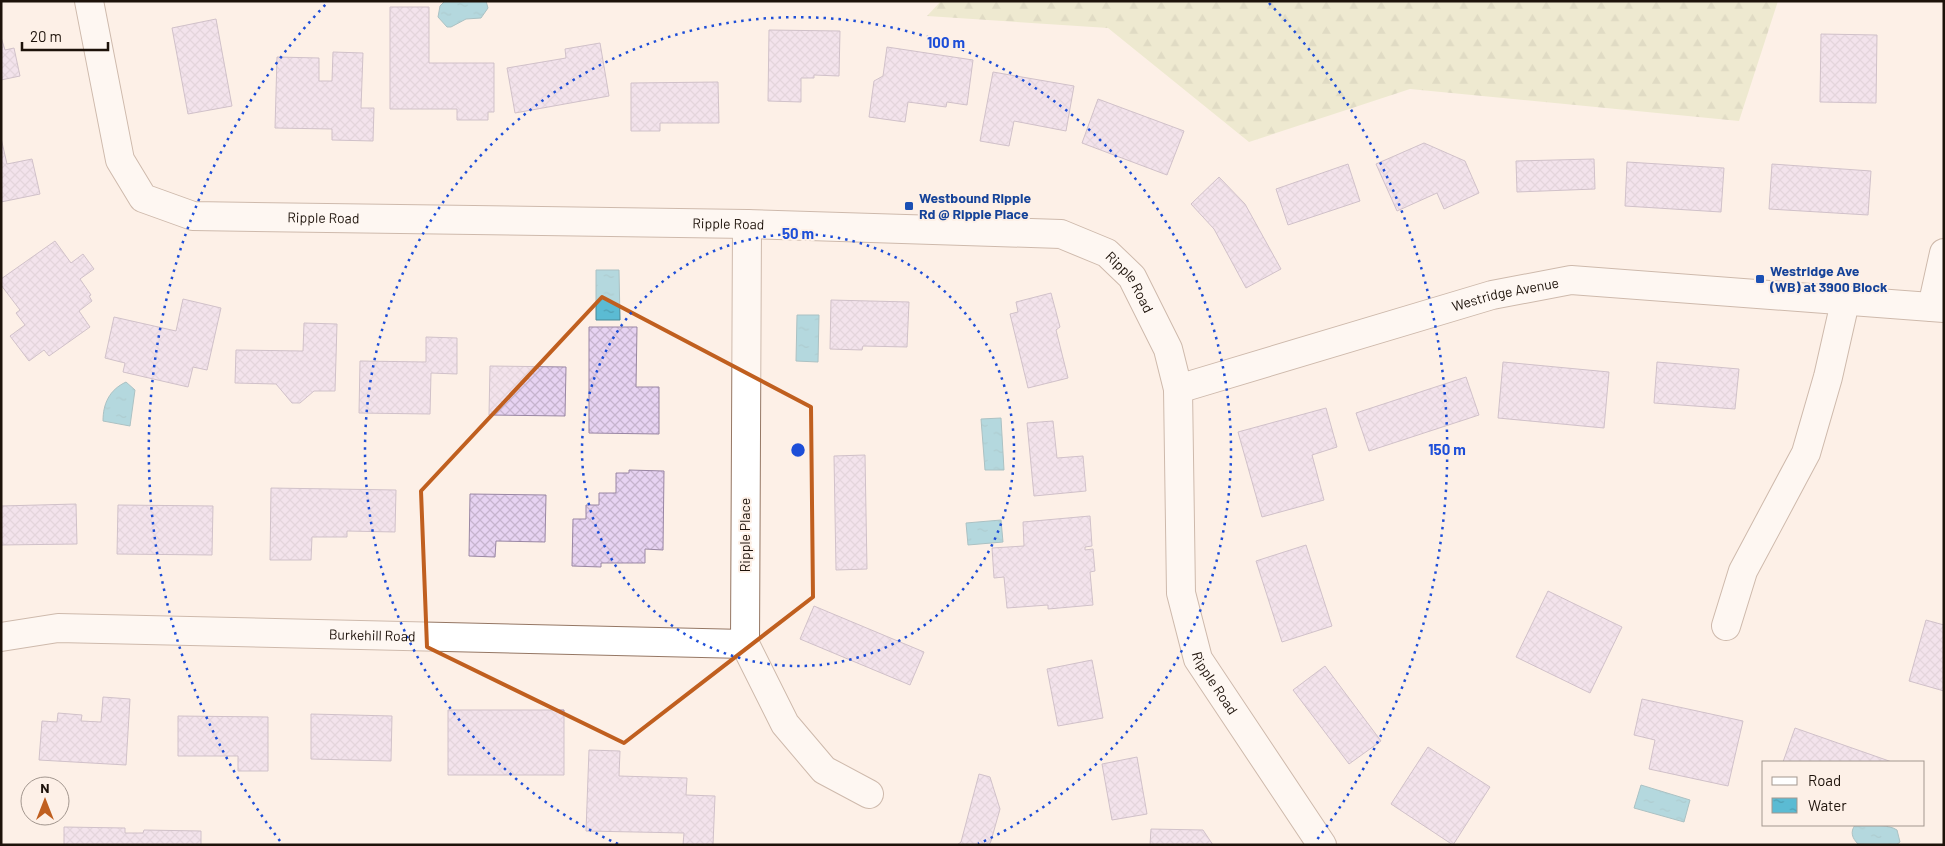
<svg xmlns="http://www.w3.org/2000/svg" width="1945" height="846" viewBox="0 0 1945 846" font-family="Barlow,sans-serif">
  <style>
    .forest { fill: url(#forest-firs) }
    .water { fill: url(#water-ripples); stroke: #488897 }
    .building { fill: url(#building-cross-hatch); stroke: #9a87a4 }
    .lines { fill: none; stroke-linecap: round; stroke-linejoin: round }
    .minor-casing { stroke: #957764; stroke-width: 30 }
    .tertiary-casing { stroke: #957764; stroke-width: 30 }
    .minor { stroke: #fff; stroke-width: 28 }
    .tertiary { stroke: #fff; stroke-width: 28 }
    .marked { fill: none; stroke: #c05f1f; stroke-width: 4; stroke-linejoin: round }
    .ring { fill: none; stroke: #1d4ed8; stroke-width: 2.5; stroke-dasharray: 2.5 5 }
    .transit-dot { fill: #1a4fb4; stroke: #fdf0e7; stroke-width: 2 }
    .labels { text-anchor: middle; stroke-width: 4; stroke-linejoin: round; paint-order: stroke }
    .transit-label { font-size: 14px; font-weight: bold; fill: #164399; stroke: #fdf0e7; text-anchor: start }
    .street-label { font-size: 14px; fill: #1d120a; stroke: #fdf0e7 }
    .centre { fill: #1d4ed8; stroke: #fdf0e7; stroke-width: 2.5 }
    .ring-label { font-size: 15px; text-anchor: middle; font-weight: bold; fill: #1d4ed8; stroke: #fdf0e7; stroke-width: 4; stroke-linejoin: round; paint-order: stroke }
  </style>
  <defs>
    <pattern id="forest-firs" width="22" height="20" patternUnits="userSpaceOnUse" patternTransform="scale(1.25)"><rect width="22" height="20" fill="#dce1b3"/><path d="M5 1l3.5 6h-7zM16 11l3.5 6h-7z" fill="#bcc099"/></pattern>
    <pattern id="water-ripples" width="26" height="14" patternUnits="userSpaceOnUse" patternTransform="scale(1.25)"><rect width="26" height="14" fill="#5bbbd3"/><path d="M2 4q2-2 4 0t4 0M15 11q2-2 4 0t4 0" fill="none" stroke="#4fa0b4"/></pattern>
    <pattern id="building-cross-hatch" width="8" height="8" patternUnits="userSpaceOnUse" patternTransform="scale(1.25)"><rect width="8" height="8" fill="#e7d3f2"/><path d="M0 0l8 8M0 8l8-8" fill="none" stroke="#c6b4ce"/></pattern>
  </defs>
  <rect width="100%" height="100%" fill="#fdf0e7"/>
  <!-- forest -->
  <path class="forest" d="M941 1H1778L1739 121 1410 89 1249 142 1108 28 927 16Z"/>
  <!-- water -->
  <path class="water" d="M445 1H486L488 8 481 18 466 19 451 27H447L438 17 440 6Z
    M596 270H619L620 320H596Z
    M797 315H819L818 362 796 361Z
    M126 382 135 390 130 426 103 421C103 404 109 390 126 382Z
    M1001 418 1004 470H985L981 419Z
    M1001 520 1003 542 968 545 966 523Z
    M1641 785 1690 800 1684 822 1634 808Z
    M1855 825C1866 825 1889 824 1897 830L1900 842 1896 845 1858 844C1852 838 1850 832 1855 825Z"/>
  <!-- building -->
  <path class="building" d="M390 7H429V63H494V112H488V120H457V109H390Z
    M216 19 232 106 188 114 172 28Z
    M769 30 840 31 839 76 814 75V78H801V102L768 101Z
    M1821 34 1877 35 1876 103 1820 102Z
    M1 37 5 50 14 48 20 76 1 80Z
    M600 43 609 96 515 113 507 68 566 58 565 49Z
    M887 47 973 60 967 105 947 102 946 107 908 102 905 122 869 117 874 81 883 76Z
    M333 52 363 53 361 108H374L373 141 332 140V129L275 128 277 57 319 58V81H332Z
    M993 72 1074 86 1066 131 1014 121 1009 146 980 141Z
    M718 82 719 123H660V131H631V83Z
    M1098 99 1184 131 1167 175 1082 143Z
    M1 138 7 164 32 159 40 194 1 202Z
    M1424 143 1465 161 1479 193 1444 209 1437 193 1397 211 1376 164Z
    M1594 159 1595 189 1517 192 1516 161Z
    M1627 162 1724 168 1721 212 1625 206Z
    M1348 164 1360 201 1288 225 1276 189Z
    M1772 164 1871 171 1868 215 1769 209Z
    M1219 177 1245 204 1281 269 1246 288 1214 229 1191 204Z
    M55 241 71 263 83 254 94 269 80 279 91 295 89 296 92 301 79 311 90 327 49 356 44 350 29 361 10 336 25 325 16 313 20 310 1 285V279Z
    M1051 293 1060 327 1056 330 1068 378 1028 388 1010 314 1018 312 1016 302Z
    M183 299 221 308 207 370 193 367 188 387 123 372 125 363 105 358 114 317 176 331Z
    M831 300 909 302 907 347 863 346 862 350 830 349Z
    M304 323 337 324 335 391H314L300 403H292L276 384 235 383 236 350 303 351Z
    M589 327H637L636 387H659V434L589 433Z
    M426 337 457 338V374L431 373 430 414 359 413 360 361 426 362Z
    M1503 362 1609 372 1604 428 1498 418Z
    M1657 362 1739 369 1735 409 1654 403Z
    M490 366 566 367 565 416 489 415Z
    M1466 377 1479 415 1369 451 1356 413Z
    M1326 408 1337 447 1312 455 1324 500 1262 517 1238 432Z
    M1053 421 1057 458 1083 456 1086 491 1034 496 1027 423Z
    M865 455 867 569 836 570 834 456Z
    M629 470 664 471 663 550 645 549V563H601V567L572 566 573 519H586V505H599V493H616V473H629Z
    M271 488 396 490 395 532 347 531V537H312L311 560H270Z
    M470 494 546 495 545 542 496 541 495 557 469 556Z
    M76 504 77 544 1 545V506Z
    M118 505 213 506 212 555 117 554Z
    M1090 516 1092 546 1085 547V550L1093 549 1095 571 1090 572 1093 605 1048 609V605L1007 608 1004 577 994 578 992 548 1024 546 1023 522Z
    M1306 545 1332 626 1282 642 1256 561Z
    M1548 591 1622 627 1590 693 1516 657Z
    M814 606 924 652 910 685 800 639Z
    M1926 620 1944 625V691L1909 681Z
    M1092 660 1103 718 1058 726 1047 669Z
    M1325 666 1381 741 1349 764 1293 690Z
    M103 697 130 699 126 765 39 760 42 721 57 722 58 713 82 715 81 721 101 722Z
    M1642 699 1743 721 1728 786 1649 769 1655 740 1634 735Z
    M448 710H564V775H448Z
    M311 714 392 716 391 761 311 759Z
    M178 716 268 717V771H238V756H178Z
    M1795 728 1892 762H1783Z
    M1428 747 1490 787 1453 845 1391 804Z
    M589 750 620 751 619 776 687 778 686 795 715 796 713 845H683L684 833 586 831Z
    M1137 757 1147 814 1112 820 1102 764Z
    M979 774 990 777 1000 809 991 841 989 845H957L961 842Z
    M64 827 125 828V833H143L144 830 201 831V845H64Z
    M1151 829 1203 830 1213 845H1150Z"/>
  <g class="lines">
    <!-- minor casing -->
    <g class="minor-casing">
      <g id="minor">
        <path d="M747 224 745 644 785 724 824 770 869 794"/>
        <path d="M1932 307 1944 253"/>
        <path d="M1726 626 1743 571 1806 453 1828 377 1845 302"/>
        <path id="s1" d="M1 637 58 628 745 644"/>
      </g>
    </g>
    <!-- tertiary casing -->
    <g class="tertiary-casing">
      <g id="tertiary">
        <path id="s2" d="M89 1 120 160 143 198 193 216 747 224 1061 234 1107 253 1132 277 1168 349 1178 389 1181 593 1198 659 1322 845"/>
        <path id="s3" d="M1178 389 1492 295 1571 280 1944 308"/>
      </g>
    </g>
    <!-- minor -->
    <use href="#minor" class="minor"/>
    <!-- tertiary -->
    <use href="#tertiary" class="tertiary"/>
  </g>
  <!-- marked area -->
  <path d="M0 0H1945V846H0ZM602 297 811 407 813 597 624 743 427 647 421 491Z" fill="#fdf0e7" fill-opacity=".55" fill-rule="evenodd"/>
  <path class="marked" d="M602 297 811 407 813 597 624 743 427 647 421 491Z"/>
  <!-- distance rings -->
  <g class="ring">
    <circle cx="798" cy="450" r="216"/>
    <path d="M618 844A433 433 0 1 1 978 844"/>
    <path d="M280 841A649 649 0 0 1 327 3M1269 3A649 649 0 0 1 1316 841"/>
  </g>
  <!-- markers -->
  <g class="transit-dot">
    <rect x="904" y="201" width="10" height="10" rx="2.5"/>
    <rect x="1755" y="274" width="10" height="10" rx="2.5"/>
  </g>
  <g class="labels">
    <!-- transit labels -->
    <g class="transit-label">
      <text x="919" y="203">Westbound Ripple<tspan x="919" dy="16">Rd @ Ripple Place</tspan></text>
      <text x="1770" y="276">Westridge Ave<tspan x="1770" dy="16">(WB) at 3900 Block</tspan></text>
    </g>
    <!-- street labels -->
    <g class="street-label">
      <text dy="5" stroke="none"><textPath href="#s2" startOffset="390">Ripple Road</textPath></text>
      <text dy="5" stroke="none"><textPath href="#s2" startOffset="795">Ripple Road</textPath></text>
      <text dy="5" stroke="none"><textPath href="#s2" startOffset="1215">Ripple Road</textPath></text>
      <text dy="5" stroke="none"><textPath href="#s3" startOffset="341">Westridge Avenue</textPath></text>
      <text transform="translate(745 535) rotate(-90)" y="5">Ripple Place</text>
      <text dy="5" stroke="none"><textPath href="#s1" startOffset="372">Burkehill Road</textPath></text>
      <text dy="5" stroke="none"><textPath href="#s2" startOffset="1635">Ripple Road</textPath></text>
    </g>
  </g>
  <circle cx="798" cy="450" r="8" class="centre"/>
  <g class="ring-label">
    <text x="946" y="48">100 m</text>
    <text x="798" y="239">50 m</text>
    <text x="1447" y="455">150 m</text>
  </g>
  <!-- border -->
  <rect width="1945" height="846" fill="none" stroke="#1d120a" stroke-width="5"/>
  <!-- legend -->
  <rect x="1762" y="761" width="162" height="65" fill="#fdf0e7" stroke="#a3978f"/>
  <rect x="1772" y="777" width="25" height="8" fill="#ffffff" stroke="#a3978f"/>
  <text x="1808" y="786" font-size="15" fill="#1d120a">Road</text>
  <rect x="1772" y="798" width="25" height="15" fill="url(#water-ripples)" stroke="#a3978f"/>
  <text x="1808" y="811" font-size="15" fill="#1d120a">Water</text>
  <!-- north arrow -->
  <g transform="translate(45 801)"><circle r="24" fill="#fdf0e7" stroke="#a3978f"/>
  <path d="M0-4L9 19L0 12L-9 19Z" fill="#c05f1f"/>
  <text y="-8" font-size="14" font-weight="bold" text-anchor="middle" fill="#1d120a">N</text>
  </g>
  <!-- scale -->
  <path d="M22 42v8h86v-8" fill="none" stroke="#1d120a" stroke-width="2.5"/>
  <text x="30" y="42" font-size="15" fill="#1d120a" stroke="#fdf0e7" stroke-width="4" paint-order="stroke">20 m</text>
</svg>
